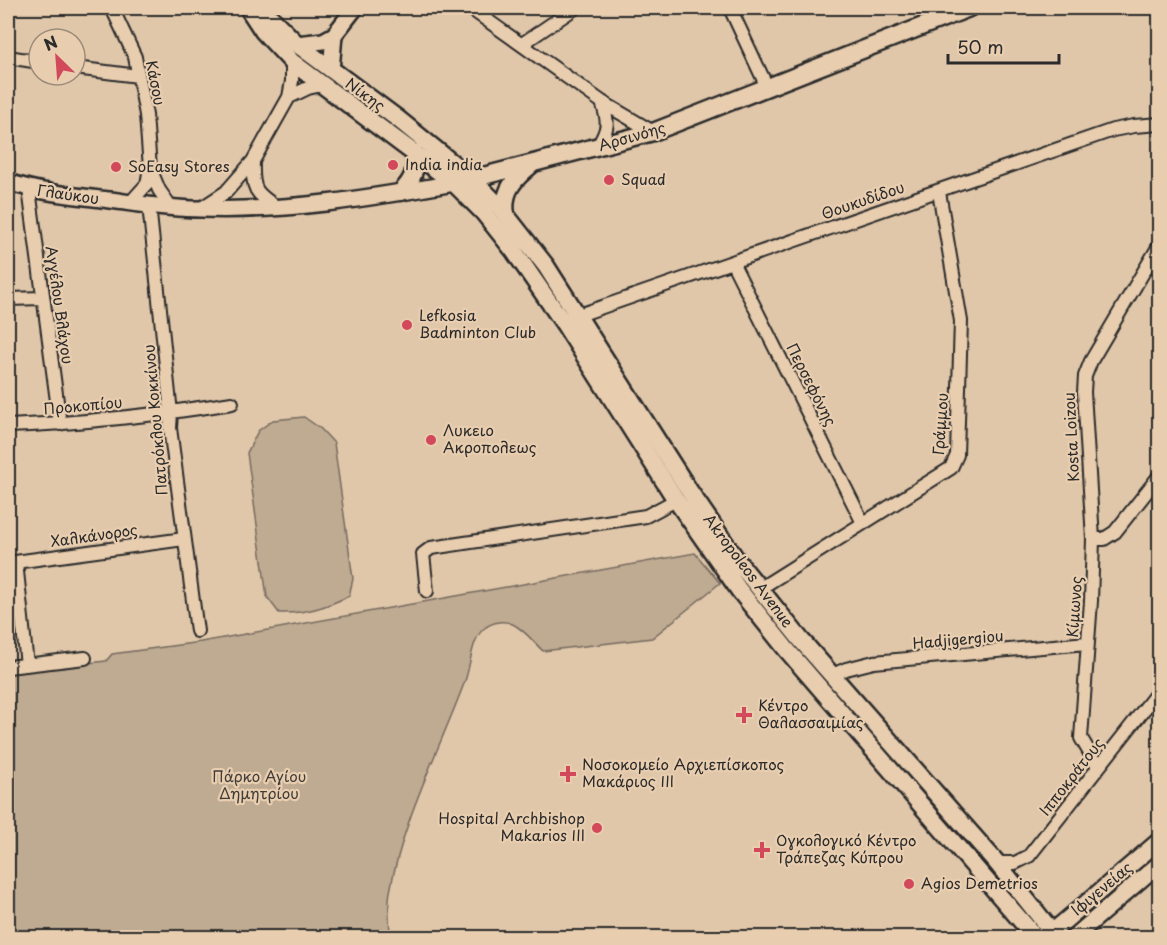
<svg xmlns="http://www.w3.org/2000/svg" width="1167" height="945" viewBox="0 0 1167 945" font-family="'Playpen Sans',sans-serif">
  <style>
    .green { fill: #bfaa92; stroke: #756a5e; stroke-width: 1.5 }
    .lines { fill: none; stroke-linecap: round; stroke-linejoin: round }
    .minor-casing { stroke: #2b2b2b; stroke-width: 16 }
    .tertiary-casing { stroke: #2b2b2b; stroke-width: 20 }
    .secondary-casing { stroke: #2b2b2b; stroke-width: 21 }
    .minor { stroke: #e8cdaf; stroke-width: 12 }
    .tertiary { stroke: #e8cdaf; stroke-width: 15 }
    .secondary { stroke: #e8cdaf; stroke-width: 16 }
    .poi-dot { fill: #d1495b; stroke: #e8cdaf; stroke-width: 2 }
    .labels { text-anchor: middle; stroke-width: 4.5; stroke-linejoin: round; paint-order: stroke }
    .street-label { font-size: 15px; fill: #2b2b2b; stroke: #e8cdaf }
    .poi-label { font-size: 15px; fill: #2b2b2b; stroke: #e8cdaf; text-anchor: start }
    .park-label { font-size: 15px; fill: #413e3a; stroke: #e8cdaf }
  </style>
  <rect width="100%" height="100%" fill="#e0c7aa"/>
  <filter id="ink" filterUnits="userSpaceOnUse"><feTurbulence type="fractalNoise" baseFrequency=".0167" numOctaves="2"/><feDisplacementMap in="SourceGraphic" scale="12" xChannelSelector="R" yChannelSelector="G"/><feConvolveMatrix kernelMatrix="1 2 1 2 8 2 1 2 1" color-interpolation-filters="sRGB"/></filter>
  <g filter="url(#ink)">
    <!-- green -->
    <path class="green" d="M304 417 321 429 334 443 353 579 349 596C326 607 305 614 279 613L267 597 247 453 258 431 273 420Z
      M695 553 720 583 652 638 543 651C526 635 512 611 486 627 471 637 471 665 465 681 439 751 403 818 390 892 387 906 390 923 390 937H8V672L106 661 112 654 201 642Z"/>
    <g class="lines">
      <!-- minor casing -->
      <g class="minor-casing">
        <path id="minor" d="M112 8 135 57 146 115 150 168 147 184 130 203
          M470 8 602 102 653 132
          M730 8 767 87
          M931 8 937 20
          M522 44 575 8
          M8 57 39 62
          M75 68 138 76
          M289 97 308 88 322 85
          M597 148C609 128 609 123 602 102
          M253 161C252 190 255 193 278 208
          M150 168 159 190 171 207
          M29 189 60 424
          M149 205 171 413 170 428 197 631
          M200 209 226 192 253 161 289 97 292 81V62
          M732 262 863 523
          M8 299 43 298
          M579 315 1113 130 1134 126 1160 124
          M8 426C83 423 158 415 232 403
          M1093 539H1104L1115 532 1160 475
          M16 562 27 665
          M8 563 184 539
          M759 589 951 468 957 455 961 321 939 192
          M427 591 423 554 431 548 646 516 676 500
          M8 667 85 658
          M833 675 846 669 874 662 1087 643
          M1098 767 1081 738 1091 601 1093 539 1084 392 1085 376 1091 361 1160 244
          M997 863H1015L1029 856 1160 689"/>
      </g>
      <!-- tertiary casing -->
      <g class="tertiary-casing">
        <path id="tertiary" d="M297 44 323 41 334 35
          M331 70 334 35 355 8
          M8 182C41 193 76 196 110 200 140 204 171 209 201 209 286 212 370 198 454 183
          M1045 938 1160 840
          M1073 938 1160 863"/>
      </g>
      <!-- secondary casing -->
      <g class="secondary-casing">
        <path id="secondary" d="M248 8 263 31 292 62 454 183 483 212 514 251 565 325 676 500 739 590 787 650 1036 938
          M261 8 297 44 398 119 472 179 498 205 546 266 690 492 738 562 801 640 997 863 1057 938
          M464 181 653 132 969 8
          M401 192C413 180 417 170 414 152
          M506 214C502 191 515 178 531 165"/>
      </g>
      <!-- minor -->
      <use href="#minor" class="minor"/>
      <!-- tertiary -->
      <use href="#tertiary" class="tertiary"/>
      <!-- secondary -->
      <use href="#secondary" class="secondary"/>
    </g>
  </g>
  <!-- markers -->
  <g class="poi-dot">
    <circle cx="393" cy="165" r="6"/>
    <circle cx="116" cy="167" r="6"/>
    <circle cx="609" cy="180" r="6"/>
    <circle cx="407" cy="325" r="6"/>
    <circle cx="431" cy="440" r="6"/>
    <path d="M741 706h6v6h6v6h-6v6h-6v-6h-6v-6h6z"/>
    <path d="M565 765h6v6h6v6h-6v6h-6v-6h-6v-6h6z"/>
    <circle cx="597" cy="828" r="6"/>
    <path d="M759 841h6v6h6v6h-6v6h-6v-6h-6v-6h6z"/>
    <circle cx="909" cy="884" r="6"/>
  </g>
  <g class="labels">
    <!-- street labels -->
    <g class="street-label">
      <text transform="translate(155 83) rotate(79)" y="5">Κάσου</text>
      <text transform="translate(365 95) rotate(36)" y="5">Νίκης</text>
      <text transform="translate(632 137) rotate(-16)" y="5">Αρσινόης</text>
      <text transform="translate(68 195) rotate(8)" y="5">Γλαύκου</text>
      <text transform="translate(863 201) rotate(-19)" y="5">Θουκυδίδου</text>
      <text transform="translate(59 305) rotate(82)" y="5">Αγγέλου Βλάχου</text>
      <text transform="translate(811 385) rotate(63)" y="5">Περσεφόνης</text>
      <text transform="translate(83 406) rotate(-5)" y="5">Προκοπίου</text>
      <text transform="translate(156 420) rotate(-95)" y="5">Πατρόκλου Κοκκίνου</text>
      <text transform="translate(941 424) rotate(-86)" y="5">Γράμμου</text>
      <text transform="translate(1072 437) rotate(-93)" y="5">Kosta Loizou</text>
      <text transform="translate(94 536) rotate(-8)" y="5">Χαλκάνορος</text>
      <text transform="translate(748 571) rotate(53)" y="5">Akropoleos Avenue</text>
      <text transform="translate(1075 607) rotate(-86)" y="5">Κίμωνος</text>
      <text transform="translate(958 640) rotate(-5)" y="5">Hadjigergiou</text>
      <text transform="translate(1072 777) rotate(-52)" y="5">Ιπποκράτους</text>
      <text transform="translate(1102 889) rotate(-40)" y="5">Ιφιγενείας</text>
    </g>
    <!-- poi labels -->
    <g class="poi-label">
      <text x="405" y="170">India india</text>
      <text x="128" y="172">SoEasy Stores</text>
      <text x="621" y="185">Squad</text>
      <text x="419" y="321">Lefkosia<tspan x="419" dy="17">Badminton Club</tspan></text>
      <text x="443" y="436">Λυκειο<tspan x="443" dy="17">Ακροπολεως</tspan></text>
      <text x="758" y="711">Κέντρο<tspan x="758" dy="17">Θαλασσαιμίας</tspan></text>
      <text x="582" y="770">Νοσοκομείο Αρχιεπίσκοπος<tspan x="582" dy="17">Μακάριος ΙΙΙ</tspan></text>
      <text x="585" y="824" text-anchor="end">Hospital Archbishop<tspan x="585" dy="17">Makarios III</tspan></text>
      <text x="776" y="846">Ογκολογικό Κέντρο<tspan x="776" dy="17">Τράπεζας Κύπρου</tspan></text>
      <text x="921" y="889">Agios Demetrios</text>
    </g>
    <!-- park labels -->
    <g class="park-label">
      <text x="259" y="782">Πάρκο Αγίου<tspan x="259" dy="17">Δημητρίου</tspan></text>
    </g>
  </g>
  <!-- margin -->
  <rect width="1167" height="945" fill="none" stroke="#e8cdaf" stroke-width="30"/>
  <rect x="15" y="15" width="1137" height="915" fill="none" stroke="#2b2b2b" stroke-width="2" filter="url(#ink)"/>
  <!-- north arrow -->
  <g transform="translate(57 57) rotate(335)"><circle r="28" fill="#e8cdaf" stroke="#9c8c7a" stroke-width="1.5"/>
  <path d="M0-4.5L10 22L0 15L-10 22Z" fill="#d1495b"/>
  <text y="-9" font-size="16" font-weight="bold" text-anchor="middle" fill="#2b2b2b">N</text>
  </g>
  <!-- scale -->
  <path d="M948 54v9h111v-9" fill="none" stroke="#2b2b2b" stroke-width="3"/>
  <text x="957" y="54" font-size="18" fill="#2b2b2b" stroke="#e8cdaf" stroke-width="4.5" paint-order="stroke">50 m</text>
</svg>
